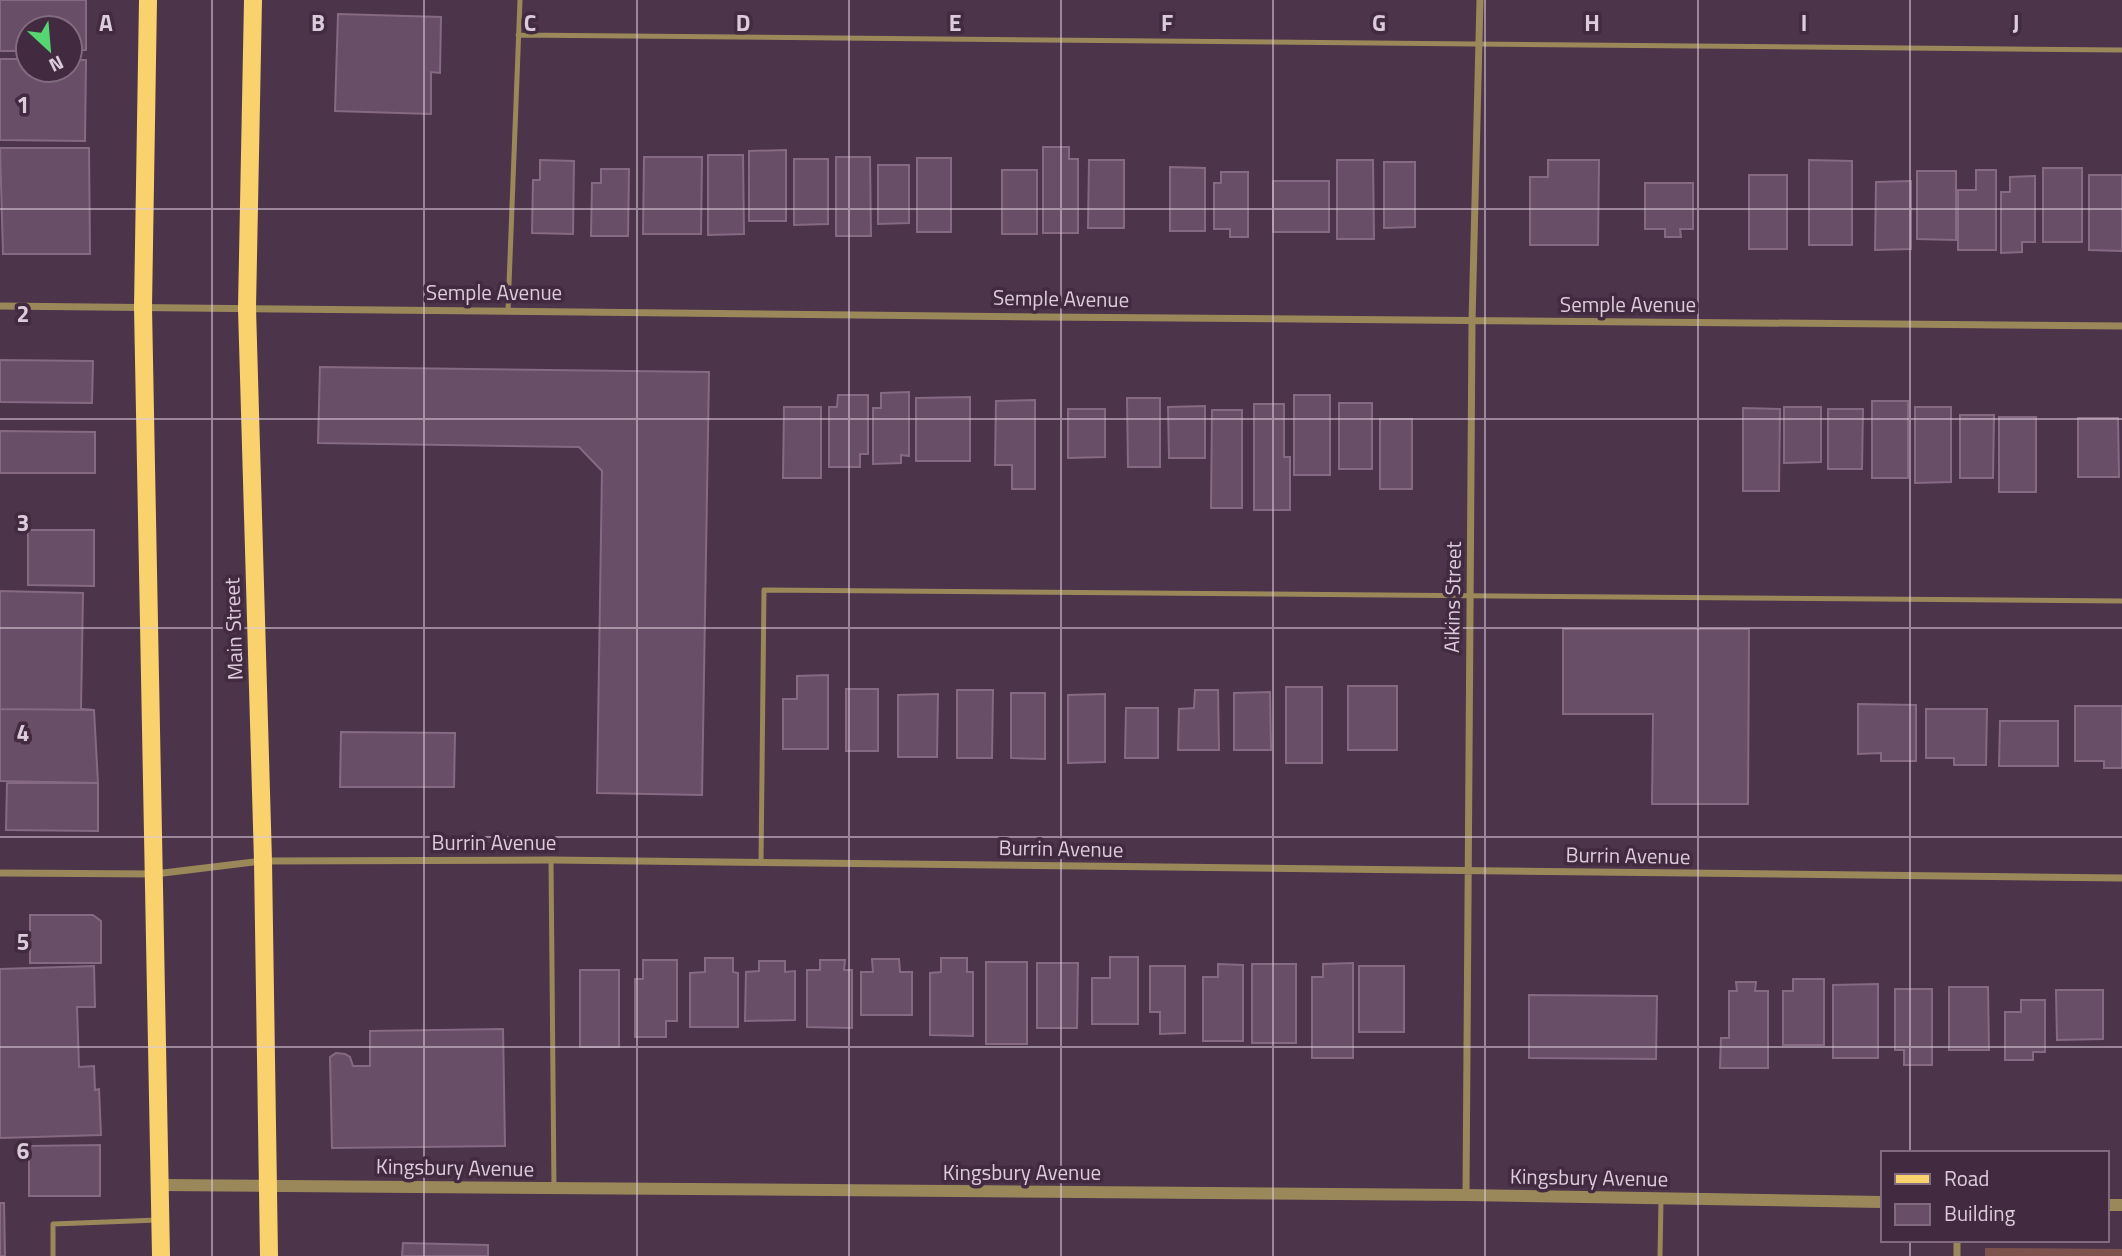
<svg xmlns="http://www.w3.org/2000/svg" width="2122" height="1256" viewBox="0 0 2122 1256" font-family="'Titillium Web',sans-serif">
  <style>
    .green { fill: #7e534d }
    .building { fill: #684e66; stroke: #866a84; stroke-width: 2 }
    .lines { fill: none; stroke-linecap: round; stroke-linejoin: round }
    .service { stroke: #9b885a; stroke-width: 5 }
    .minor { stroke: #9b885a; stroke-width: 7 }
    .tertiary { stroke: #9b885a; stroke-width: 12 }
    .primary { stroke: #f9d16d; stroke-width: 18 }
    .grid { fill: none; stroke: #dcccdb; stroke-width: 2; stroke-opacity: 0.55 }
    .labels { text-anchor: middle; stroke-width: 7; stroke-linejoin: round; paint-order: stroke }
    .street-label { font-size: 21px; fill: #dcccdb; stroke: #422a41 }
    .grid-label { font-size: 23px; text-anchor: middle; font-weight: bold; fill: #dcccdb; stroke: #422a41; stroke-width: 7; stroke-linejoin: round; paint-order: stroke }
  </style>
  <rect width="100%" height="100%" fill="#4c344b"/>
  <!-- green -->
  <path class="green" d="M1985 1248 2122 1249V1256H1985Z"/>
  <!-- building -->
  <path class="building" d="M0 0H86V50H70V28H28V51H0Z
    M338 14 441 17 440 73 431 72V114L335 111Z
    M0 59H28V70H70V60H86L85 141 0 140Z
    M1043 147H1069V159H1078V233H1043Z
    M0 148H89L90 254H3Z
    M786 150V221H749V151Z
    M708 155H743L744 234 708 235Z
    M644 157H702L701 234H643Z
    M836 157H870L871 236H836Z
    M917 158H951V232H917Z
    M794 159H828V224L794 225Z
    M540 160 574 161 573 234 532 233 533 180H540Z
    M1089 160H1124V228H1088Z
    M1337 160H1373L1374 239H1337Z
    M1548 160H1599L1598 245H1530V177H1548Z
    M1809 160 1852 161V245H1809Z
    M1384 162H1415V227L1384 228Z
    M878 165H909V223L878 224Z
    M1170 167 1205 168V231H1170Z
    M2043 168H2082V242H2043Z
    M601 169H629L628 236H591L592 183H601Z
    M1002 170H1037V234H1002Z
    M1976 170H1996V250H1958V190H1976Z
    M1917 171H1956V240L1917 239Z
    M1221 172H1248V237H1230V229H1214V183H1221Z
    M1749 175H1787V249H1749Z
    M2089 175H2122V251L2089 250Z
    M2035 176V242H2022V252L2001 253V192H2010V177Z
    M1273 181H1329V232H1273Z
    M1911 181V249L1875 250 1876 182Z
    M1645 183H1693V229H1680L1681 237H1665V229H1645Z
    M0 360 93 361 92 403 0 402Z
    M320 367 709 372 702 795 597 793 602 471 579 447 318 443Z
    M909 392V456L901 455V463L873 464V408H881V393Z
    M838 395H868V454H860V467H829V407H837Z
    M1294 395H1330V475H1294Z
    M970 397V461H916V398Z
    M1127 398H1160V467H1128Z
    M1035 400V489H1012V465H995L996 401Z
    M1872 401H1908V478H1872Z
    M1339 403H1372V469H1339Z
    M1254 404H1284V457H1290V510H1254Z
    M1205 406V458H1169L1168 407Z
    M784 407H821V478H783Z
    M1784 407H1821V462L1784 463Z
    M1915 407H1951V482L1915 483Z
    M1743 408 1780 409 1779 491H1743Z
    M1068 409H1105V457L1068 458Z
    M1828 409H1863L1862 469H1828Z
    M1212 410H1242V508H1211Z
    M1960 415H1994L1993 478H1960Z
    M1999 417H2036V492H1999Z
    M2078 418H2118L2119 477H2078Z
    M1380 419H1412V489H1380Z
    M0 431 95 432V473H0Z
    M28 530H94V586L28 585Z
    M0 591 83 593 81 709 94 710 0 709Z
    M1563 629H1749L1748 804H1652L1653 714H1563Z
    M828 675V749H783V699H797V676Z
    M1348 686H1397V750H1348Z
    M1286 687H1322V763H1286Z
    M846 689H878V751H846Z
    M957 690H993L992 758H957Z
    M1195 690H1218L1219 750H1178L1179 709 1194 708Z
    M1270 692 1271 750H1234V693Z
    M1011 693H1045V759L1011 758Z
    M938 694 937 757H898V695Z
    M1105 694V762L1068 763V695Z
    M1858 704 1916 705V761H1881V753L1858 754Z
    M2075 706H2122V768H2104V761H2075Z
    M1126 708H1158V758H1125Z
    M0 709 94 710 98 783 0 781Z
    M1926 709H1987L1986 765H1954V758H1926Z
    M2000 721H2058V766H1999Z
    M341 732 455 733 454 787H340Z
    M7 783H98V831L6 830Z
    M30 915H93L101 921V963H30Z
    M1110 957H1138V1024H1092V978H1110Z
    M705 958H733V972L738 973V1027H690V973L705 972Z
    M941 958H967V972H973V1036L930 1035V973L941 972Z
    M872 959H899L900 972H912V1015H861V972H873Z
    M643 960H677V1021H666V1037H635V979H643Z
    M820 960H845L844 970H852V1028L807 1027V970H820Z
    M759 961H785V972L795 971V1020L745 1021 746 972 759 971Z
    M986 962H1027V1044H986Z
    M1037 963H1078L1077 1028H1037Z
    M1353 963V1058H1312V977H1323V964Z
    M1218 964 1243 965V1041H1203V977H1218Z
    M1252 964H1296V1043H1252Z
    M94 966 95 1007H77L79 1067 94 1066 95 1090 99 1089 101 1135 0 1138V969Z
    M1150 966H1185V1033L1160 1034V1012H1150Z
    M1359 966H1404V1032H1359Z
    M580 970H619V1047H580Z
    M1793 979H1824V1045H1783V991H1793Z
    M1736 982H1756L1755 991H1768V1068H1720L1721 1038H1729V991H1737Z
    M1878 984V1058H1833V985Z
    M1949 987H1988L1989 1050H1949Z
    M1895 989H1932V1065H1904V1050H1895Z
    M2056 990H2103V1039L2057 1040Z
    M1529 995 1657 996 1656 1059 1529 1058Z
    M2021 1000H2045V1052H2033V1060H2005V1012H2021Z
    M503 1029 505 1146 332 1148 330 1057 336 1053 345 1054 350 1057 353 1066H370V1031Z
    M100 1145V1196H29V1146Z
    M0 1203H4L5 1256H0Z
    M403 1243 488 1245V1256H402Z"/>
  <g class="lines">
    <!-- service -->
    <path class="service" d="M518 35 2122 50
      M508 310 520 0
      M551 860 554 1189
      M761 863 764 590 2122 601
      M53 1256V1224L158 1220
      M1660 1256 1661 1200"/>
    <!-- minor -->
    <path class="minor" d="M0 306C707 313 1415 322 2122 326
      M0 873 155 874 263 861 551 860 2122 878
      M1466 1195 1472 322 1480 0
      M1957 1256V1240"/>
    <!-- tertiary -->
    <path class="tertiary" d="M161 1185 1466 1195 1882 1202
      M2106 1205H2122"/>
    <!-- primary -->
    <path class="primary" d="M148 0 143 307 161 1256
      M253 0 247 308 263 861 269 1256"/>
  </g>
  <!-- grid -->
  <path class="grid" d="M212 0V1256M424 0V1256M637 0V1256M849 0V1256M1061 0V1256M1273 0V1256M1485 0V1256M1698 0V1256M1910 0V1153M0 209H2122M0 419H2122M0 628H2122M0 837H2122M0 1047H2122M1910 1240V1256"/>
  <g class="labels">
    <!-- street labels -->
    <g class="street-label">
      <text x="494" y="300">Semple Avenue</text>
      <text transform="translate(1061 299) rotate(1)" y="7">Semple Avenue</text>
      <text x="1628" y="312">Semple Avenue</text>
      <text transform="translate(1453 597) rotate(-89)" y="7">Aikins Street</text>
      <text transform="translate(234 629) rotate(-92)" y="7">Main Street</text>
      <text x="494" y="850">Burrin Avenue</text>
      <text transform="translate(1061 849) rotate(1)" y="7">Burrin Avenue</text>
      <text transform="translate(1628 856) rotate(1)" y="7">Burrin Avenue</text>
      <text transform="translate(455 1168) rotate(1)" y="7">Kingsbury Avenue</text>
      <text x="1022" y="1180">Kingsbury Avenue</text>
      <text transform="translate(1589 1178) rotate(1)" y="7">Kingsbury Avenue</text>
    </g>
  </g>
  <g class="grid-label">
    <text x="106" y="31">A</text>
    <text x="318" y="31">B</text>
    <text x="530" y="31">C</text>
    <text x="743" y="31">D</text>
    <text x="955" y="31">E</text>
    <text x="1167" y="31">F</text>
    <text x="1379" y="31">G</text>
    <text x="1592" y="31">H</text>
    <text x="1804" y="31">I</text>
    <text x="2016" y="31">J</text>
    <text x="23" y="113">1</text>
    <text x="23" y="322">2</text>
    <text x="23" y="531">3</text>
    <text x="23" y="741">4</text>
    <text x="23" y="950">5</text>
    <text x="23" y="1159">6</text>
  </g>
  <!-- legend -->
  <rect x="1881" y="1151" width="228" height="91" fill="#422a41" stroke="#806b7f" stroke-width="2"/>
  <rect x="1895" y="1174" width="35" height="10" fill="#f9d16d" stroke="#806b7f" stroke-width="2"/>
  <text x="1944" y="1186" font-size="21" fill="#dcccdb">Road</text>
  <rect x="1895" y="1204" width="35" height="21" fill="#684e66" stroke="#806b7f" stroke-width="2"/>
  <text x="1944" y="1221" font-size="21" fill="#dcccdb">Building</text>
  <!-- north arrow -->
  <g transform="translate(49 49) rotate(154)"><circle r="33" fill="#422a41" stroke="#806b7f" stroke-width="2"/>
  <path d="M0-5L12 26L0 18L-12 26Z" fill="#55d672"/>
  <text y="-10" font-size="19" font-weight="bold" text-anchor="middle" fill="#dcccdb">N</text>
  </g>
</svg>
